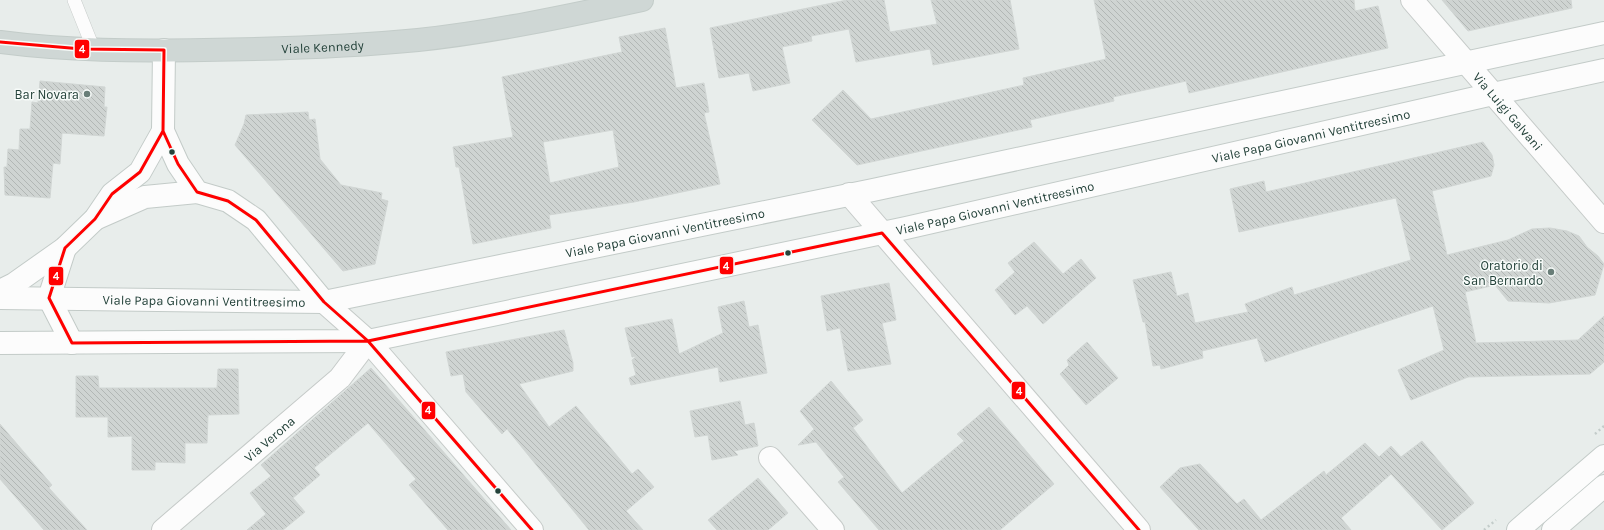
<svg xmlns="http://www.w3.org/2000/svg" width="1604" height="530" viewBox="0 0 1604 530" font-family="Karla,sans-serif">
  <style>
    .building { fill: url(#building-back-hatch); stroke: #d1d6d4; fill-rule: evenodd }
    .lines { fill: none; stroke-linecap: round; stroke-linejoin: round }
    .lane-casing { stroke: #c5cac8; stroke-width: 14 }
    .street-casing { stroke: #c5cac8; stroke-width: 24 }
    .secondary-casing { stroke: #c3cbc8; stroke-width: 24 }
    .primary-casing { stroke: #c3ccc9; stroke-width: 24 }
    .path { stroke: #c3ccca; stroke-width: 2.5; stroke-dasharray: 2 3; stroke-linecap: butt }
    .lane { stroke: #fcfcfc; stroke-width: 13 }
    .street { stroke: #fcfcfc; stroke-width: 22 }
    .secondary { stroke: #fcfcfc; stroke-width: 22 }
    .primary { stroke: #cfd7d5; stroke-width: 22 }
    .bus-1-casing { stroke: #f7fbf9; stroke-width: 6 }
    .bus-1 { stroke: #f00; stroke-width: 3 }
    .poi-dot { fill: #697e78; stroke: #f7fbf9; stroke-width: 1.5 }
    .bus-dot { fill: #24423a; stroke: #f7fbf9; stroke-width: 1.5 }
    .labels { text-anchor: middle; stroke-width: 3; stroke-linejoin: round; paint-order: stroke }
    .street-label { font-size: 13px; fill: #24423a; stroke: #f7fbf9 }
    .poi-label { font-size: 13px; fill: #24423a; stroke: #f7fbf9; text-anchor: end }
    .line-badge { stroke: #f7fbf9; stroke-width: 1.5 }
    .badge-label { font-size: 11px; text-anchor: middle; font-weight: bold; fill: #fff }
  </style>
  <defs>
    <pattern id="building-back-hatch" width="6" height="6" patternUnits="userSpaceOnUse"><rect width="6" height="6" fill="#cfd4d2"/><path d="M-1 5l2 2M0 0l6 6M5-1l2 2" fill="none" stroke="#b2b7b5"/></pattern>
  </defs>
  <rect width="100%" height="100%" fill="#e8edeb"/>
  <!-- building -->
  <path class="building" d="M847 0H884L890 32 937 24 931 0H1010L1019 49 933 65 930 49 856 62 849 29 811 36 812 41 782 47 790 83 753 91 749 73 719 78 710 28Z
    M1094 0H1354L1355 11 1378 6 1388 48 1189 93 1186 81 1113 97 1114 101 1030 120 1032 127 857 165 812 120 843 90 871 119 1024 85 1023 78 1106 59Z
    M1442 0H1571L1572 8 1468 31Z
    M665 28 676 88 704 83 709 112 704 113 720 184 634 202 549 215 551 228 473 244 459 167H456L453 147 513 137 502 77 622 52 619 37ZM613 130 619 167 550 183 543 142Z
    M40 81 105 87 104 107H107L104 136 62 133 60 164 53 163 50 198 5 195 4 167H7L8 149 19 150 20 129H30L32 102 38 103Z
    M308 112 309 120 315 119 320 159 341 185 382 193 381 199 388 201 375 264 343 271 235 145 244 124 246 115Z
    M1483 142 1492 155 1494 165 1491 176 1432 191 1447 255 1508 240 1532 229 1550 228 1567 231 1579 236 1587 247 1598 256 1604 264 1595 295 1549 303 1508 301 1495 285 1465 292 1476 343 1578 340 1604 316V362L1590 374 1468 377 1411 400 1398 370 1444 350 1433 306 1265 362 1257 338 1202 351 1203 358 1161 369 1160 365 1153 366 1145 322H1143L1133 280 1171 272 1177 296 1188 293 1195 323 1248 312 1245 304 1292 287 1294 295 1411 260 1396 198 1239 232 1230 189 1264 181 1266 192Z
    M1034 242 1063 274 1081 259 1096 278 1043 324 1027 306 1015 315 995 290 1015 272 1008 263Z
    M889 283 896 320 882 323 891 364 848 371 840 328 827 331 821 296Z
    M744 301 749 327 758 325 767 373 720 382 718 367 631 385 629 378 636 375 632 360 637 356 632 357 625 328 672 319 679 354 723 333 718 307Z
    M564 330 573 363V371L519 384 549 427 576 406 632 474 638 469 654 487 626 511 643 530H589L507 429 502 434 466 392 463 374 451 376 446 352Z
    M1087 342 1118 378 1086 405 1060 374 1069 365 1067 360Z
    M371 368 511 530H448L409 485 416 479 368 423 314 468 320 475 293 498 305 512 283 530H247L266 514 250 493 271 476 261 465Z
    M218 369H238L239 414 208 415 207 443H185V463L155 462V470H132V436L108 437V417H76V376H98L99 388H217Z
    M831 381 863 420 853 428 902 493 964 441 957 434 989 407 1054 484 1000 530H879L838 482 844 477 816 442 798 445 814 429 800 411Z
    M740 401 745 425 754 423 758 446 734 451 738 455 712 460 708 435 695 437 690 411Z
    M0 424 52 485 49 488 87 530H44L0 479Z
    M1422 441 1474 503 1442 530 1391 474 1341 518 1351 530H1199L1160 487 1180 468 1200 464 1237 504 1244 499 1261 520 1324 471 1326 475 1365 443 1379 457 1391 446 1401 457Z
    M758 478 788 513 768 530H717L708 520Z"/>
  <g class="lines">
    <!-- lane casing -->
    <g class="lane-casing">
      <path id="lane" d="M74 0 94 50"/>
    </g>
    <!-- street casing -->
    <g class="street-casing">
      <g id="street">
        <path id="s1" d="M1412 0 1604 222"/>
        <path d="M849 194 1139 530"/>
        <path d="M324 302 368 341 532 530"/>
        <path d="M770 458 833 530"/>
        <path id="s2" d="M163 530 340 378 368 341"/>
      </g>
    </g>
    <!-- secondary casing -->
    <g class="secondary-casing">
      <g id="secondary">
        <path d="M164 50 163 131 178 164 197 192 228 201 256 220 324 302"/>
        <path d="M95 219 145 197 197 192"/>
        <path d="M65 248 49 298 72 343"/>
        <path d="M0 291 14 284 65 248 95 219 112 194 140 172 163 131"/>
        <path id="s3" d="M0 298 324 302 873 190 1604 33"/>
        <path id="s4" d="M0 343 368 341 906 228 1493 94 1604 70"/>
        <path d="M1518 530 1604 456"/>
        <path d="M1553 530 1604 486"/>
      </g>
    </g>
    <!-- primary casing -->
    <g class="primary-casing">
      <g id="primary">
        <path id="s5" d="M0 42C68 51 136 51 204 50 276 49 347 47 418 40 493 32 568 16 642 0"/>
      </g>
    </g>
    <!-- path -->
    <path class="path" d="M1595 434 1604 426
      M1484 530 1496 520"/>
    <!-- lane -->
    <use href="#lane" class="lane"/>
    <!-- street -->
    <use href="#street" class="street"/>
    <!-- secondary -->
    <use href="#secondary" class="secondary"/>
    <!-- primary -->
    <use href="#primary" class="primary"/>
    <!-- bus-1 casing -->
    <g class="bus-1-casing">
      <path id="bus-1" d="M0 42 82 49 164 50
        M164 50 163 131 178 164 197 192 228 201 256 220 324 302 368 341 532 530
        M163 131 140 172 112 194 95 219 65 248 49 298 72 343 368 341 882 233 1139 530"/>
    </g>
    <!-- bus-1 -->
    <use href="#bus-1" class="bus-1"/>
  </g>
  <!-- markers -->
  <g class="poi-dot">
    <circle cx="87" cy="94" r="4"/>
    <circle cx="1551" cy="272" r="4"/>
  </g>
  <g class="bus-dot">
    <circle cx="172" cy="152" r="3.5"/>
    <circle cx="788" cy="253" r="3.5"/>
    <circle cx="498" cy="491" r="3.5"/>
  </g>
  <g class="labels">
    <!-- street labels -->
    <g class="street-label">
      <text dy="5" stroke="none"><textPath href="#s5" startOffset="323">Viale Kennedy</textPath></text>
      <text dy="5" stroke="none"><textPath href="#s1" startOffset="147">Via Luigi Galvani</textPath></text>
      <text dy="5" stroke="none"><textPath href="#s4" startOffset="1333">Viale Papa Giovanni Ventitreesimo</textPath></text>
      <text dy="5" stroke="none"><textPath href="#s4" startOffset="1009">Viale Papa Giovanni Ventitreesimo</textPath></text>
      <text dy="5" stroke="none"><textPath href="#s3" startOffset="672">Viale Papa Giovanni Ventitreesimo</textPath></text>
      <text dy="5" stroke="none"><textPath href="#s3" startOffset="204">Viale Papa Giovanni Ventitreesimo</textPath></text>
      <text dy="5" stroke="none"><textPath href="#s2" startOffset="140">Via Verona</textPath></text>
    </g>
    <!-- poi labels -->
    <g class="poi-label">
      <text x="79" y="99">Bar Novara</text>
      <text x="1543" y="270">Oratorio di<tspan x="1543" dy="15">San Bernardo</tspan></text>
    </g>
  </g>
  <g class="line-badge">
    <rect x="74" y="39" width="16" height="20" rx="4" fill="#f00"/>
    <rect x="719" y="256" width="15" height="19" rx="4" fill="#f00"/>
    <rect x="48" y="266" width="16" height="20" rx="4" fill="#f00"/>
    <rect x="1011" y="381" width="15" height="19" rx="4" fill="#f00"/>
    <rect x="421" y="401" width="15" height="19" rx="4" fill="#f00"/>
  </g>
  <g class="badge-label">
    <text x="82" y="53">4</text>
    <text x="726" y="270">4</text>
    <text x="56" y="280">4</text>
    <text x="1019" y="395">4</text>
    <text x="428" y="414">4</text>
  </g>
</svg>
